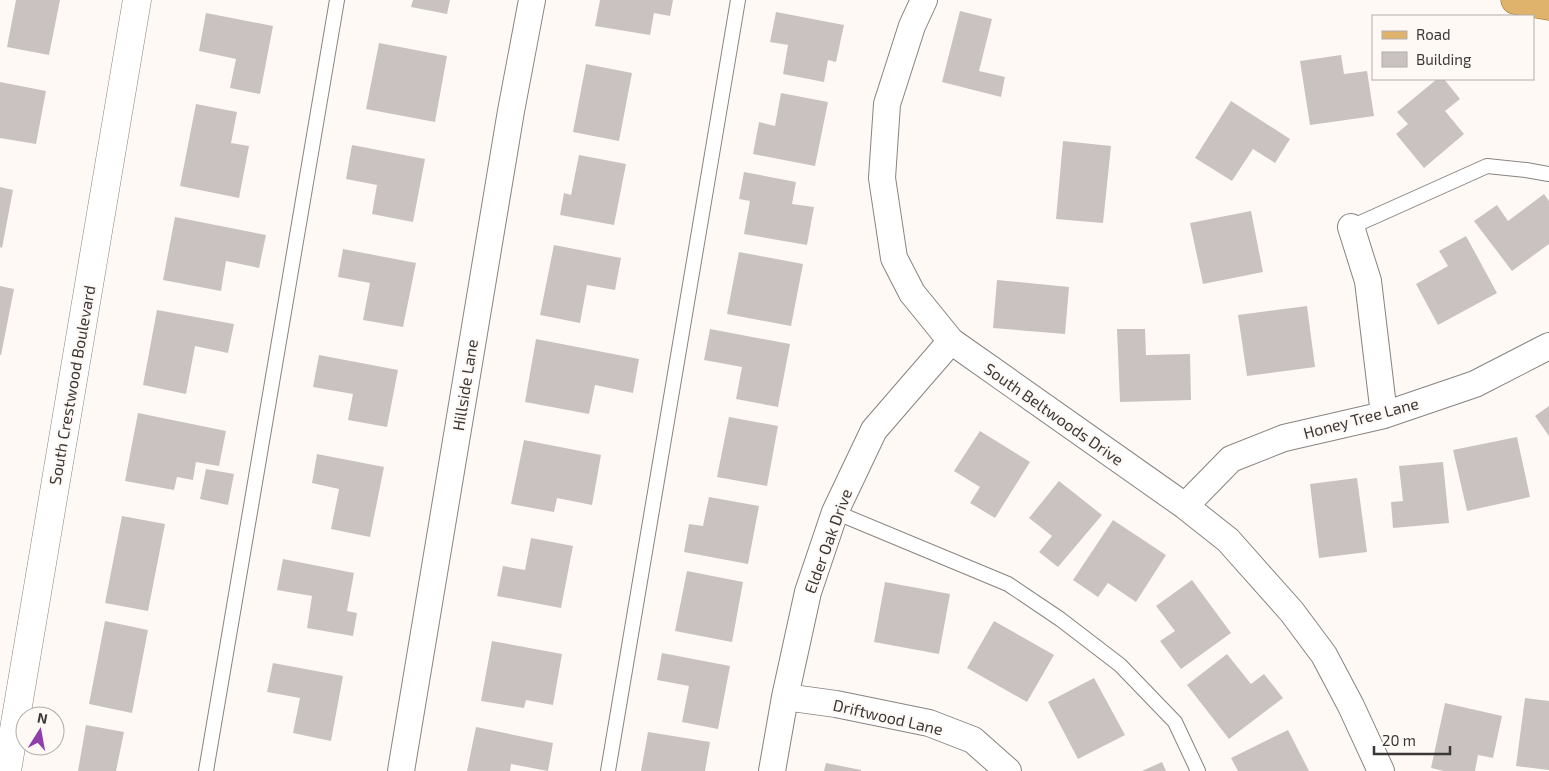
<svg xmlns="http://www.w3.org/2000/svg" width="1549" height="771" viewBox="0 0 1549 771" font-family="'Exo 2',sans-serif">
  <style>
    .building { fill: #c9c2c1 }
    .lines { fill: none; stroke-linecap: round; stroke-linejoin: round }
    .service-casing { stroke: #898380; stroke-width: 16 }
    .minor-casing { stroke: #898380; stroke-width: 28 }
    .tertiary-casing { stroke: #898380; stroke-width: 29 }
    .primary-casing { stroke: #986819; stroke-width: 29 }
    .service { stroke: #fff; stroke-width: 14 }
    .minor { stroke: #fff; stroke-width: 26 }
    .tertiary { stroke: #fff; stroke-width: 28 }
    .primary { stroke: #dfb36b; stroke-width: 28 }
    .labels { text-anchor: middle; stroke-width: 4.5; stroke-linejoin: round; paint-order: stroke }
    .street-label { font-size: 16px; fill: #3b3938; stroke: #fff9f6 }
  </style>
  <rect width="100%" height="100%" fill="#fff9f6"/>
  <!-- building -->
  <path class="building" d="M16 0H60L49 55 7 47Z
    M413 0H450L447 14 411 7Z
    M600 0H673L670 16 654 13 650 35 595 26Z
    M960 11 992 19 979 71 1005 77 1001 97 942 82Z
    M776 12 844 25 836 62 828 60 824 82 783 74 788 45 770 42Z
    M206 13 273 26 260 94 230 88 236 59 199 51Z
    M379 43 447 56 435 122 366 109Z
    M1341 55 1344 74 1367 71 1374 116 1310 125 1300 61Z
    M586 64 632 73 619 141 573 132Z
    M1437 79H1444L1460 99 1445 111 1464 134 1424 168 1396 134 1408 124 1397 112Z
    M0 82 46 91 36 144 0 138Z
    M781 93 828 102 815 166 753 154 759 122 775 126Z
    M1231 101 1290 139 1275 163 1253 149 1232 181 1195 158Z
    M196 104 237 112 231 143 249 146 239 198 180 186Z
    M1063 141 1111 146 1103 223 1056 219Z
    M352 145 425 159 413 222 372 214 377 185 346 179Z
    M579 155 626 164 614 225 560 215 564 193 571 195Z
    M744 172 796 182 792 204 814 207 807 245 744 234 750 201 739 199Z
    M0 187 13 190 2 248 0 247Z
    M1544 194 1549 201V244L1512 271 1474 221 1497 205 1508 221Z
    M1251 211 1263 272 1203 284 1190 223Z
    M175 217 266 235 259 268 226 261 221 291 163 280Z
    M1466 236 1497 293 1438 325 1416 284 1448 266 1439 251Z
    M554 245 621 258 615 290 587 285 580 323 540 315Z
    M343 249 416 263 403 327 363 320 370 283 338 277Z
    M739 252 803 264 791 326 727 314Z
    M997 280 1069 287 1065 334 993 328Z
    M0 286 14 289 1 355H0Z
    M1307 306 1315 367 1247 376 1238 315Z
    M157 310 234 324 228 353 195 346 186 394 143 385Z
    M710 329 790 344 778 407 736 399 742 367 704 360Z
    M1117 329H1145L1146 355 1190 354 1191 400 1120 402Z
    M536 339 639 359 633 393 595 385 589 414 525 402Z
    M319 355 398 370 387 427 348 420 353 394 313 387Z
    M1549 406V436L1535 416Z
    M138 413 226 431 219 466 196 462 193 480 177 477 174 490 125 481Z
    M729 417 778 426 767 486 717 477Z
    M980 431 1030 462 995 518 970 503 980 487 954 471Z
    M1517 437 1530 497 1467 511 1453 450Z
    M524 440 601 455 592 505 557 498 554 512 511 504Z
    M317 454 384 467 370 537 331 529 339 489 312 483Z
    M1443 462 1449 523 1393 528 1391 502 1403 501 1399 466Z
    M206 469 234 474 228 505 200 499Z
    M1357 478 1367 552 1319 558 1310 484Z
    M1059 481 1102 515 1058 567 1039 552 1052 536 1029 518Z
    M709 497 759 506 748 564 684 552 689 524 703 526Z
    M122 516 165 524 148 611 105 603Z
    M1113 520 1166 555 1136 602 1108 583 1098 597 1073 580Z
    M531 538 573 546 561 608 497 596 503 566 525 570Z
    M283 559 354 573 347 611 357 613 353 636 307 628 312 596 277 590Z
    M687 571 743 582 732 642 675 631Z
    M1192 580 1231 633 1181 669 1160 641 1175 631 1156 606Z
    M885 582 950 594 939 654 874 642Z
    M105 621 148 630 132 713 89 704Z
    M994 621 1054 655 1027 702 967 668Z
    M492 641 562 654 553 705 526 700 524 708 481 701Z
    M662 653 730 666 718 729 682 722 689 686 657 680Z
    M1227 654 1251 684 1264 674 1283 698 1229 739 1187 685Z
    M273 663 343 676 331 741 293 733 300 698 267 692Z
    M1094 678 1125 735 1078 759 1048 702Z
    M1525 698 1549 701V770L1516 766Z
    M1445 703 1502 716 1493 758 1478 755 1475 771H1444L1431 768Z
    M86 725 124 732 116 771H78Z
    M476 727 553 743 548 771 511 764 510 771H467Z
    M1288 730 1309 771H1238L1231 758Z
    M648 732 710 742 705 771H641Z
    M1162 762 1166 771H1142Z
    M826 763 861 770V771H824Z"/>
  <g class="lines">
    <!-- service casing -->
    <g class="service-casing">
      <path id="service" d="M1351 227 1487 166 1526 170 1549 174
        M835 512 1008 584 1060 619 1120 665 1175 722 1198 771
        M206 771 337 0
        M608 771 738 0"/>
    </g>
    <!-- minor casing -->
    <g class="minor-casing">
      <path id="minor" d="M924 0 912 26 887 104 882 178 894 258 912 293 951 341 1185 506 1228 540 1292 612 1324 655 1351 706 1381 771
        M1351 227 1368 281 1384 415
        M1185 506 1231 459 1284 438 1384 415 1475 384 1549 346
        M785 697 836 704 929 723 973 740 1008 771
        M401 771 511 111 532 0
        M772 771 785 697 808 592 835 512 874 430 951 341"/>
    </g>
    <!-- tertiary casing -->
    <g class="tertiary-casing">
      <path id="tertiary" d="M7 771 137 0"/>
    </g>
    <!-- primary casing -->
    <g class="primary-casing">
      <path id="primary" d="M1515 0 1549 6"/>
    </g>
    <!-- service -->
    <use href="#service" class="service"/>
    <!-- minor -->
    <use href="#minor" class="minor"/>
    <!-- tertiary -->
    <use href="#tertiary" class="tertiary"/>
    <!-- primary -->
    <use href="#primary" class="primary"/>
  </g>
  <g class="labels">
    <!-- street labels -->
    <g class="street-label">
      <text transform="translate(72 385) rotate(-80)" y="6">South Crestwood Boulevard</text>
      <text transform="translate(465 385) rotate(-81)" y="6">Hillside Lane</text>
      <text transform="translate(1054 414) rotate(35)" y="6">South Beltwoods Drive</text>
      <text transform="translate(1361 418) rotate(-15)" y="6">Honey Tree Lane</text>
      <text transform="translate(828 541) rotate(-70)" y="6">Elder Oak Drive</text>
      <text transform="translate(888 717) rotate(13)" y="6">Driftwood Lane</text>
    </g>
  </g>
  <!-- legend -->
  <rect x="1372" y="15" width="162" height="65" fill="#fff9f6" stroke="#b1acaa"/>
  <rect x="1382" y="31" width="25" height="8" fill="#dfb36b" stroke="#b1acaa"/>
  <text x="1416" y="40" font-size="15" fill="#3b3938">Road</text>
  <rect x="1382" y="52" width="25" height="15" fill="#c9c2c1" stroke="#b1acaa"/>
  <text x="1416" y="65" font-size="15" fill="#3b3938">Building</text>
  <!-- north arrow -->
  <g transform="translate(40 731) rotate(11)"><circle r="24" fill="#fff9f6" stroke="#b1acaa"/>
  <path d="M0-4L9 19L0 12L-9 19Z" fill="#913ead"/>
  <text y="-8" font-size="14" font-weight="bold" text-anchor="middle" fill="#3b3938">N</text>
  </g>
  <!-- scale -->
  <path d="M1374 746v8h76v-8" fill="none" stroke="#3b3938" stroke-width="2.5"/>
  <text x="1382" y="746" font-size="15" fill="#3b3938" stroke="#fff9f6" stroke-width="4" paint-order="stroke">20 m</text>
</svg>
